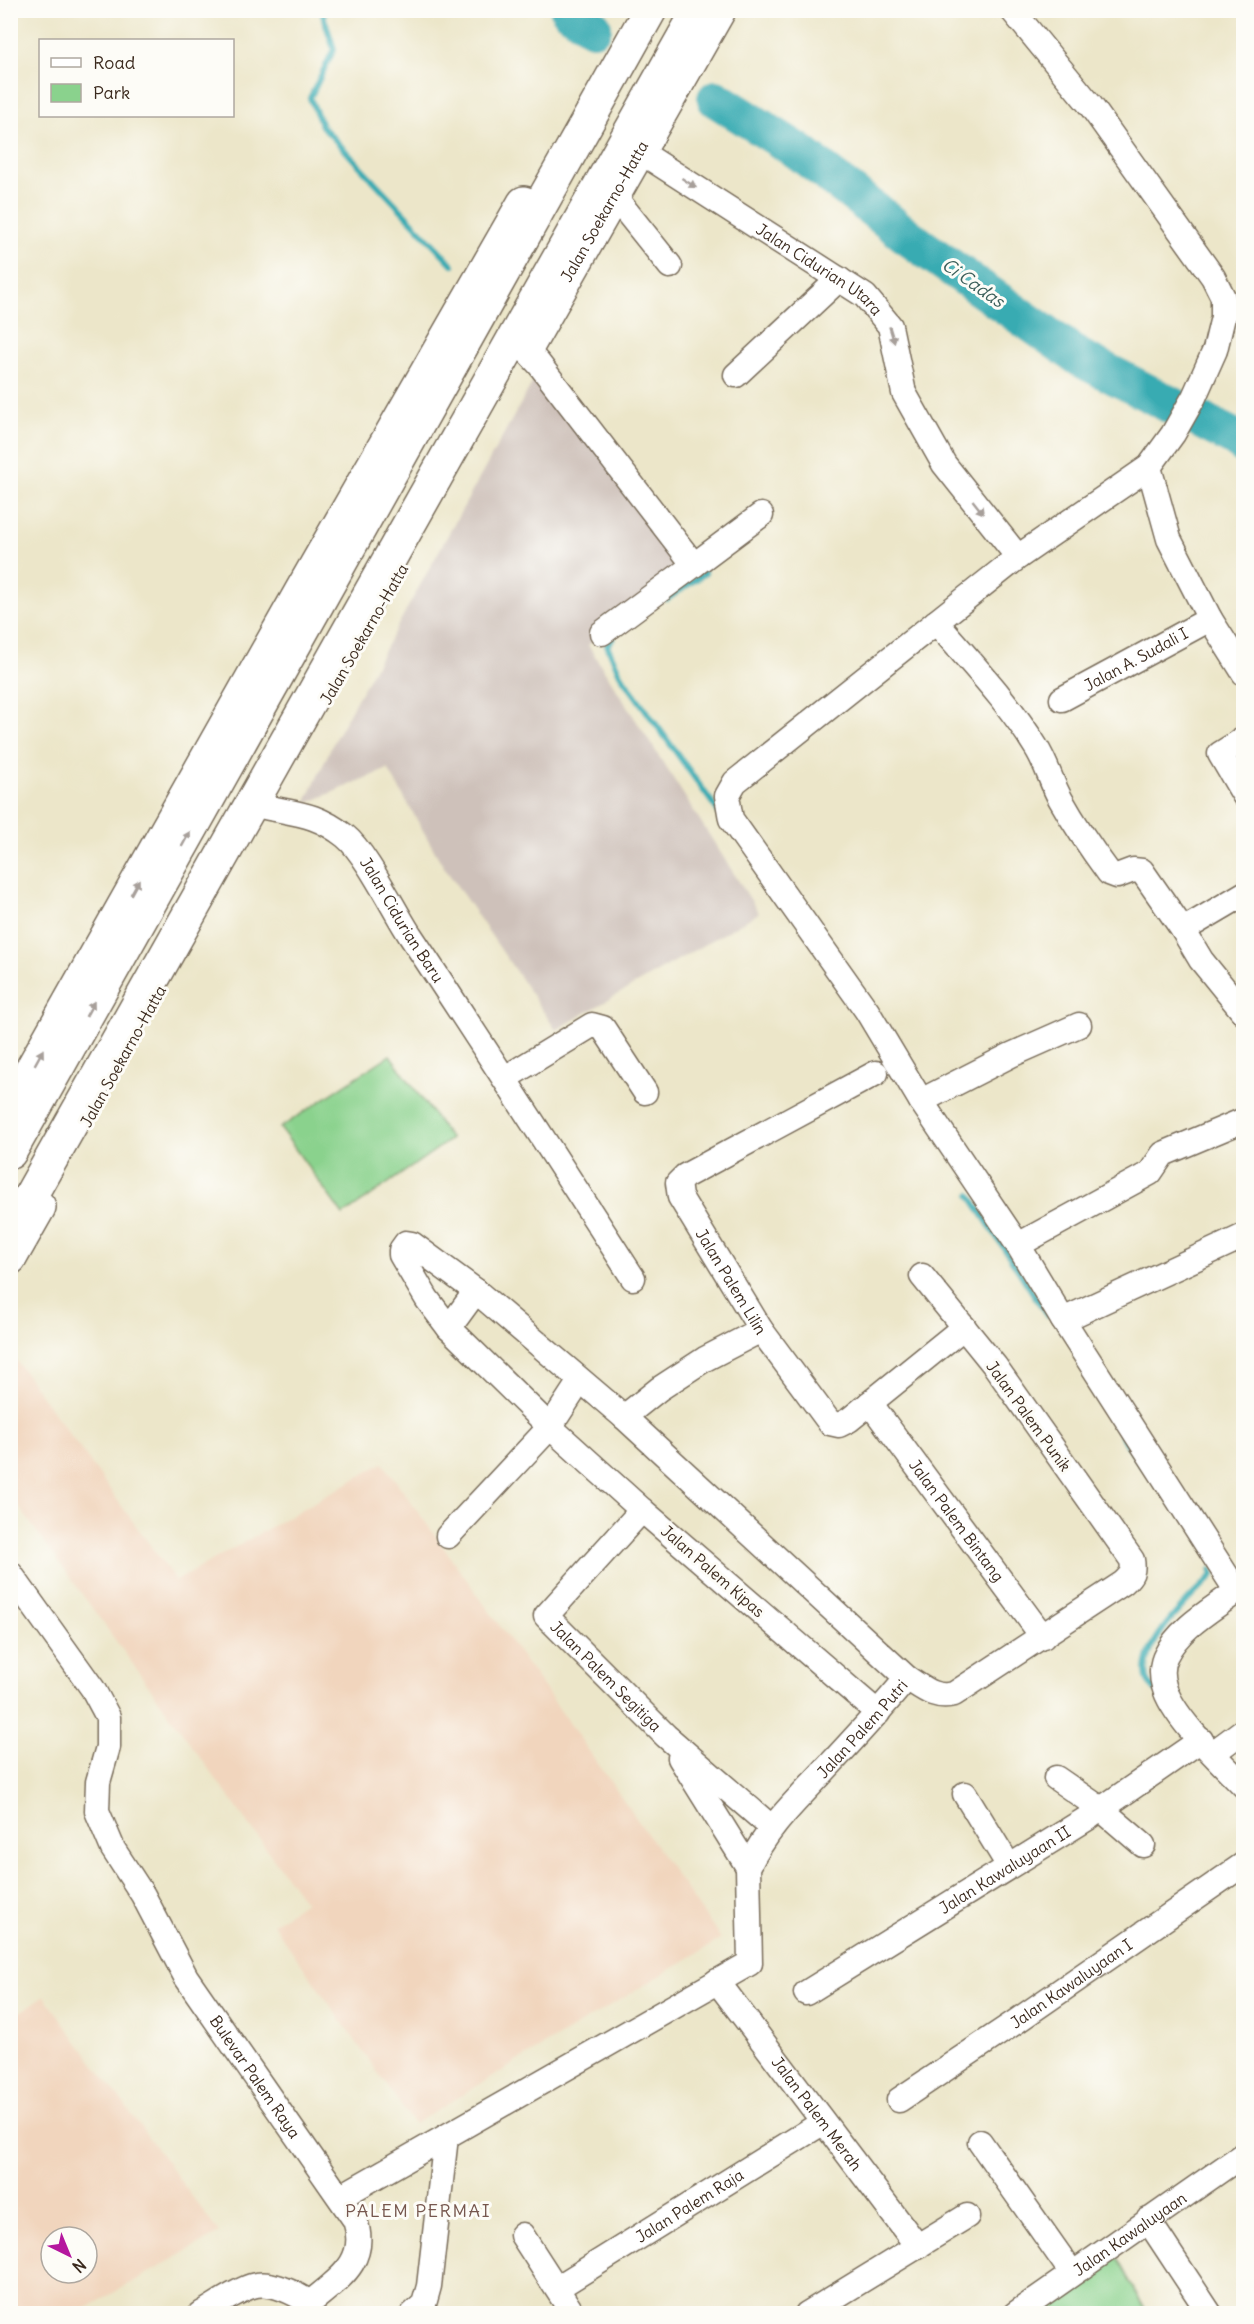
<svg xmlns="http://www.w3.org/2000/svg" width="1254" height="2324" viewBox="0 0 1254 2324" font-family="Delius,sans-serif">
  <style>
    .built { fill: #f1d5bd; fill-rule: evenodd }
    .industrial { fill: #cec1ba }
    .green { fill: #8ad28d; stroke: #627e56; stroke-width: 1.5 }
    .lines { fill: none; stroke-linecap: round; stroke-linejoin: round }
    .stream { stroke: #39abb2; stroke-width: 6 }
    .river { stroke: #39abb2; stroke-width: 38 }
    .minor-casing { stroke: #796c5a; stroke-width: 27 }
    .secondary-casing { stroke: #796c5a; stroke-width: 36 }
    .trunk-casing { stroke: #796c5a; stroke-width: 36 }
    .minor { stroke: #fff; stroke-width: 24 }
    .secondary { stroke: #fff; stroke-width: 33 }
    .trunk { stroke: #fff; stroke-width: 33 }
    .oneway { fill: #a79f9a }
    .labels { text-anchor: middle; stroke-width: 6; stroke-linejoin: round; paint-order: stroke }
    .street-label { font-size: 16px; fill: #3b2a1e; stroke: #fdfcf7 }
    .water-label { font-size: 18px; font-style: italic; fill: #3a5e59; stroke: #fdfcf7 }
    .neighbourhood-label { font-size: 18px; letter-spacing: 1.5px; fill: #76574e; stroke: #fdfcf7 }
  </style>
  <rect width="100%" height="100%" fill="#fdfcf7"/>
  <filter id="ink" filterUnits="userSpaceOnUse"><feTurbulence type="fractalNoise" baseFrequency=".0167" numOctaves="2"/><feDisplacementMap in="SourceGraphic" scale="12" xChannelSelector="R" yChannelSelector="G"/><feConvolveMatrix kernelMatrix="1 2 1 2 8 2 1 2 1" color-interpolation-filters="sRGB"/></filter>
  <filter id="wash" filterUnits="userSpaceOnUse"><feTurbulence type="fractalNoise" baseFrequency=".008" numOctaves="4" result="noise"/><feDisplacementMap in="SourceGraphic" scale="24" xChannelSelector="R" yChannelSelector="G"/><feGaussianBlur stdDeviation="1.35" result="paint"/><feColorMatrix in="noise" values="0 0 0 0 0 0 0 0 0 0 0 0 0 0 0 0 0 1.4 0 .05"/><feComposite in="paint" operator="in"/></filter>
  <g filter="url(#wash)">
    <rect width="100%" height="100%" fill="#ece6c9"/>
    <!-- built -->
    <path class="built" d="M10 1352 176 1581 383 1463 570 1724 721 1939 414 2124 273 1924 305 1902 11 1496Z
      M44 1996 219 2233 78 2313H11V2018ZM51 2237H87V2273H51Z"/>
    <!-- industrial -->
    <path class="industrial" d="M536 376 693 567 588 645 759 913 556 1030 442 864 388 769 305 804 336 737Z"/>
    <!-- green -->
    <path class="green" d="M390 1055 451 1139 343 1215 280 1128Z
      M1114 2252 1147 2313 1022 2314Z"/>
    <g class="lines">
      <!-- stream -->
      <path class="stream" d="M326 10 323 15 334 49 310 98 322 126 453 265
        M667 599 705 573 701 567
        M613 638 607 645 620 674 721 815
        M970 1195 1047 1315
        M1117 1424 1125 1442 1143 1466
        M1155 1690C1152 1686 1148 1682 1147 1678 1139 1642 1191 1598 1213 1575L1211 1570"/>
      <!-- river -->
      <path class="river" d="M569 10 593 27
        M716 99 798 151 919 245 1080 358 1233 437 1244 445"/>
    </g>
  </g>
  <g filter="url(#ink)">
    <g class="lines">
      <!-- minor casing -->
      <g class="minor-casing">
        <g id="minor">
          <path d="M1012 10 1091 106 1213 277 1223 297V317L1215 350 1194 397 1173 434 1149 467 1018 557 735 782 727 796 731 819 867 1011 921 1101 1018 1245 1063 1320 1234 1587 1230 1596C1208 1612 1178 1630 1166 1655 1161 1664 1161 1676 1164 1686 1172 1717 1221 1762 1244 1786"/>
          <path id="s1" d="M639 151 865 296 890 326 904 393 944 464 1018 557"/>
          <path d="M614 196 670 266"/>
          <path d="M526 350 539 364 694 565 602 633"/>
          <path d="M736 375 839 279"/>
          <path d="M1149 467 1169 539 1210 619 1244 673"/>
          <path d="M694 565 761 515"/>
          <path d="M936 622C970 662 1008 701 1036 747 1047 764 1051 783 1061 800 1075 825 1092 850 1109 873L1117 876 1133 870 1142 871 1183 930 1201 960 1244 1013"/>
          <path id="s2" d="M1062 699 1210 619"/>
          <path d="M1244 739 1220 754 1244 795"/>
          <path id="s3" d="M265 807C298 814 317 814 345 836 366 853 393 909 410 935 485 1048 559 1163 633 1278"/>
          <path d="M1183 930 1244 894"/>
          <path id="s4" d="M876 1073 685 1176 678 1183 680 1197 761 1330 830 1423 839 1425 849 1420 964 1327"/>
          <path d="M505 1078 592 1025 603 1028 645 1092"/>
          <path d="M921 1101 1011 1055 1079 1025"/>
          <path d="M1018 1245 1150 1173 1163 1154 1244 1120"/>
          <path d="M1063 1320 1244 1236"/>
          <path d="M449 1328 476 1291"/>
          <path id="s5" d="M870 1403 1043 1637"/>
          <path d="M624 1417 659 1389 705 1359 761 1330"/>
          <path id="s6" d="M642 1510 546 1616 666 1736 771 1827"/>
          <path d="M448 1536 550 1427 580 1381"/>
          <path id="s7" d="M10 1573 93 1689 108 1717V1747L98 1782 97 1811 113 1849 143 1895 186 1977 355 2220C369 2262 338 2279 310 2303"/>
          <path d="M878 1713 642 1510 550 1427 449 1328 427 1299 401 1255V1250L406 1243 412 1244 476 1291 624 1417 907 1678C923 1688 934 1699 954 1694L1123 1583C1132 1575 1134 1571 1132 1560L995 1366 922 1276"/>
          <path d="M1213 1753 1244 1730"/>
          <path d="M680 1758 748 1867"/>
          <path d="M1056 1778 1101 1809 1143 1845"/>
          <path d="M965 1794 1009 1866"/>
          <path id="s8" d="M717 1981 918 2247"/>
          <path id="s9" d="M806 1993 1091 1816 1201 1740"/>
          <path id="s10" d="M899 2100 1014 2023 1244 1864"/>
          <path d="M980 2142 1072 2273"/>
          <path id="s11" d="M340 2197 750 1963 748 1867C768 1827 793 1804 823 1772 852 1741 880 1711 907 1678"/>
          <path d="M1148 2220 1210 2314"/>
          <path d="M522 2235 573 2314"/>
          <path id="s12" d="M557 2288 822 2123"/>
          <path d="M201 2314C216 2305 236 2291 252 2286 270 2280 295 2293 310 2303"/>
          <path d="M413 2314 424 2304 429 2286 446 2137"/>
          <path d="M807 2314 967 2216"/>
          <path id="s13" d="M1015 2314 1244 2154"/>
        </g>
      </g>
      <!-- secondary casing -->
      <g class="secondary-casing">
        <g id="secondary">
          <path id="s14" d="M528 345 719 10"/>
          <path d="M10 1108 302 590 524 203"/>
          <path d="M10 1258 39 1207"/>
        </g>
      </g>
      <!-- trunk casing -->
      <g class="trunk-casing">
        <path id="trunk" d="M10 1152 650 10
          M10 1232 699 10"/>
      </g>
      <!-- minor -->
      <use href="#minor" class="minor"/>
      <!-- secondary -->
      <use href="#secondary" class="secondary"/>
      <!-- trunk -->
      <use href="#trunk" class="trunk"/>
    </g>
    <!-- one-way arrows -->
    <defs><path id="oneway-solid" d="M-6-.8H1V-3.2L6.5 0L1 3.2V.8H-6Z" transform="scale(1.5)"/></defs>
    <g class="oneway">
      <use href="#oneway-solid" transform="translate(689 183) rotate(33)"/>
      <use href="#oneway-solid" transform="translate(892 335) rotate(73)"/>
      <use href="#oneway-solid" transform="translate(978 507) rotate(52)"/>
      <use href="#oneway-solid" transform="translate(186 839) rotate(-61)"/>
      <use href="#oneway-solid" transform="translate(135 887) rotate(-61)"/>
      <use href="#oneway-solid" transform="translate(90 1009) rotate(-61)"/>
      <use href="#oneway-solid" transform="translate(39 1057) rotate(-61)"/>
    </g>
  </g>
  <g class="labels">
    <!-- street labels -->
    <g class="street-label">
      <text dy="6" stroke="none"><textPath href="#s14" startOffset="154">Jalan Soekarno-Hatta</textPath></text>
      <text dy="6" stroke="none"><textPath href="#s1" startOffset="216">Jalan Cidurian Utara</textPath></text>
      <text transform="translate(364 634) rotate(-60)" y="6">Jalan Soekarno-Hatta</text>
      <text dy="6" stroke="none"><textPath href="#s2" startOffset="84">Jalan A. Sudali I</textPath></text>
      <text dy="6" stroke="none"><textPath href="#s3" startOffset="188">Jalan Cidurian Baru</textPath></text>
      <text transform="translate(123 1056) rotate(-61)" y="6">Jalan Soekarno-Hatta</text>
      <text dy="6" stroke="none"><textPath href="#s4" startOffset="340">Jalan Palem Lilin</textPath></text>
      <text transform="translate(1029 1416) rotate(54)" y="6">Jalan Palem Punik</text>
      <text dy="6" stroke="none"><textPath href="#s5" startOffset="146">Jalan Palem Bintang</textPath></text>
      <text transform="translate(713 1571) rotate(41)" y="6">Jalan Palem Kipas</text>
      <text dy="6" stroke="none"><textPath href="#s6" startOffset="228">Jalan Palem Segitiga</textPath></text>
      <text dy="6" stroke="none"><textPath href="#s11" startOffset="748">Jalan Palem Putri</textPath></text>
      <text dy="6" stroke="none"><textPath href="#s9" startOffset="234">Jalan Kawaluyaan II</textPath></text>
      <text dy="6" stroke="none"><textPath href="#s10" startOffset="208">Jalan Kawaluyaan I</textPath></text>
      <text dy="6" stroke="none"><textPath href="#s7" startOffset="580">Bulevar Palem Raya</textPath></text>
      <text dy="6" stroke="none"><textPath href="#s8" startOffset="166">Jalan Palem Merah</textPath></text>
      <text dy="6" stroke="none"><textPath href="#s12" startOffset="156">Jalan Palem Raja</textPath></text>
      <text dy="6" stroke="none"><textPath href="#s13" startOffset="140">Jalan Kawaluyaan</textPath></text>
    </g>
    <!-- water labels -->
    <g class="water-label">
      <text transform="translate(973 283) rotate(35)" y="6">Ci Cadas</text>
    </g>
    <!-- neighbourhood labels -->
    <g class="neighbourhood-label">
      <text x="418" y="2217">PALEM PERMAI</text>
    </g>
  </g>
  <!-- margin -->
  <rect width="1254" height="2324" fill="none" stroke="#fdfcf7" stroke-width="36"/>
  <!-- legend -->
  <rect x="39" y="39" width="195" height="78" fill="#fdfcf7" stroke="#afa8a0" stroke-width="1.5"/>
  <rect x="51" y="58" width="30" height="9" fill="#ffffff" stroke="#afa8a0" stroke-width="1.5"/>
  <text x="93" y="69" font-size="18" fill="#3b2a1e">Road</text>
  <rect x="51" y="84" width="30" height="18" fill="#8ad28d" stroke="#afa8a0" stroke-width="1.5"/>
  <text x="93" y="99" font-size="18" fill="#3b2a1e">Park</text>
  <!-- north arrow -->
  <g transform="translate(69 2255) rotate(137)"><circle r="28" fill="#fdfcf7" stroke="#afa8a0" stroke-width="1.5"/>
  <path d="M0-4.5L10 22L0 15L-10 22Z" fill="#b5179e"/>
  <text y="-9" font-size="16" font-weight="bold" text-anchor="middle" fill="#3b2a1e">N</text>
  </g>
</svg>
